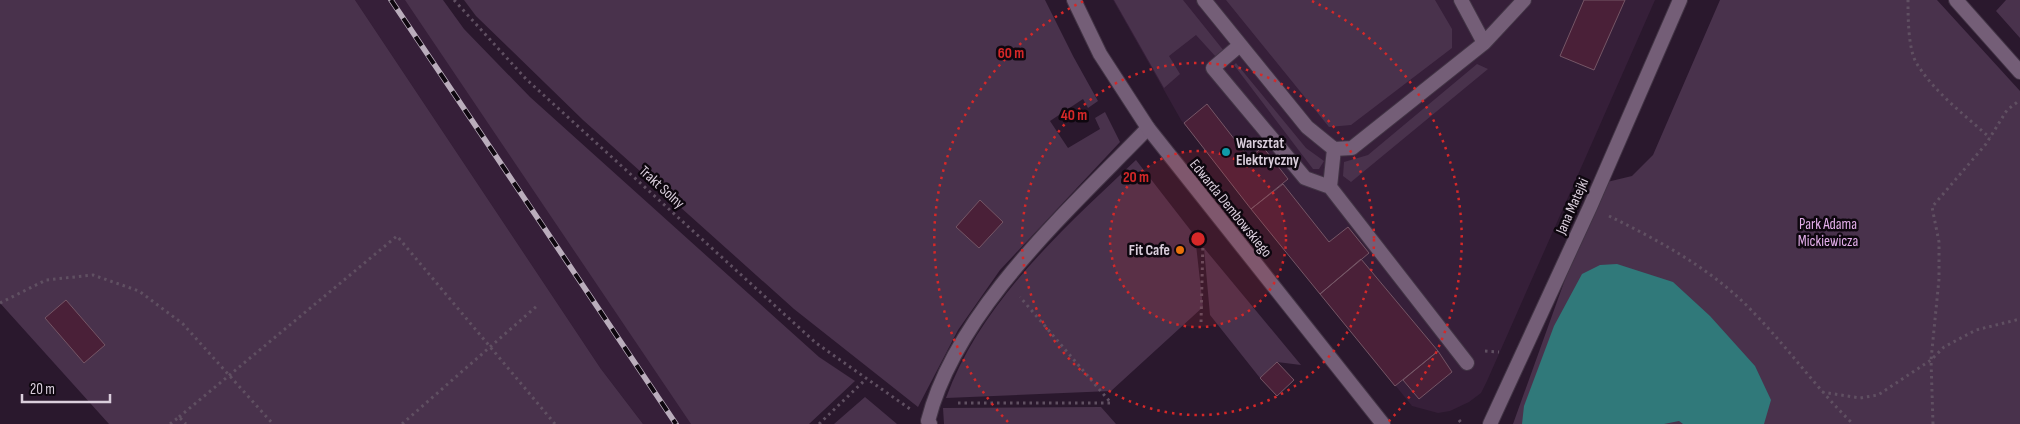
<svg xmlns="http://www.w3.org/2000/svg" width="2020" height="424" viewBox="0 0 2020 424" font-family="'Sofia Sans Condensed',sans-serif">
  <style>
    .built { fill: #361f39 }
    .green { fill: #49324c }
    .water { fill: #30797a }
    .building { fill: #4a2038; stroke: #755666 }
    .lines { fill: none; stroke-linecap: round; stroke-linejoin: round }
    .service-casing { stroke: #423445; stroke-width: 16 }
    .minor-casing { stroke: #423445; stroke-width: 16 }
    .tertiary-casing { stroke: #423445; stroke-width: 16 }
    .path { stroke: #605062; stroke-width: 3; stroke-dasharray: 2.5 4; stroke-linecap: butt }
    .service { stroke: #745e77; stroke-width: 14 }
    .minor { stroke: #745e77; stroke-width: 14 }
    .tertiary { stroke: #745e77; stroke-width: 14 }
    .rail-casing { stroke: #baadbc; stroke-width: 5.5 }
    .rail { stroke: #0e070f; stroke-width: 4; stroke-dasharray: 11; stroke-linecap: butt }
    .ring { fill: none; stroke: #d62828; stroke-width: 2.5; stroke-dasharray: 2.5 5 }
    .culture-dot { fill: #0f9aa8; stroke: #0e070f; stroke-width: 2 }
    .food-dot { fill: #e8710a; stroke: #0e070f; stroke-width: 2 }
    .labels { text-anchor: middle; stroke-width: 5; stroke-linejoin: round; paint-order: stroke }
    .poi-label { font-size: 15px; font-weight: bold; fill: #dacedc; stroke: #0e070f; text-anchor: start }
    .street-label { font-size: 15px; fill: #dacedc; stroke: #0e070f }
    .park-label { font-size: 15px; fill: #e3aeea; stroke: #0e070f }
    .centre { fill: #d62828; stroke: #0e070f; stroke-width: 2.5 }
    .ring-label { font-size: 15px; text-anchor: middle; font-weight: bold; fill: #d62828; stroke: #0e070f; stroke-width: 5; stroke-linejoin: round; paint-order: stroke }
  </style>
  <rect width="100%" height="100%" fill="#2a182d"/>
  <!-- built -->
  <path class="built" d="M355 0H425L708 424H643L601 369Z
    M1113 0H1655L1487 381 1481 393 1469 402 1450 411 1438 413 1412 406 1181 120Z"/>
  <!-- green -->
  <path class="green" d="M0 0H355L601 369 643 424H109L0 303Z
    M405 0H443L464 29 530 97 819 357 855 381 809 424H691Z
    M464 0H1045L1073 56 1098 101 1088 108 1083 99 1050 121 1068 148 1100 129 1095 118 1105 112 1120 142 1000 270 958 330 918 407 794 309 583 120 476 16Z
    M1114 0H1183L1224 51 1216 57 1196 35 1169 56 1180 74 1164 88Z
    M1226 0H1435L1452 29V48L1351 125 1329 127Z
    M1720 0H1937L2020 91V424H1513L1572 260 1607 182 1632 176 1653 155Z
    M2006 0H2020V38L1996 11Z
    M1236 63 1306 148 1324 161 1319 169H1313L1234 65Z
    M1477 64 1488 69 1351 182 1343 176 1344 162 1368 155Z
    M1136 160 1195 236 1203 307 1111 391 946 398C981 302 1063 229 1136 160Z
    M1204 248 1301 365 1277 362 1260 378 1210 315Z
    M865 397 897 424H834Z
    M1101 407 1116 424H944L943 408Z"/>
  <!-- water -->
  <path class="water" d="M1617 264 1673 282 1710 316 1755 366 1771 400 1764 424H1683L1679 421 1664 424H1522L1524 406 1554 326 1582 274 1600 265Z"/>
  <!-- building -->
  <path class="building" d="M1584 0H1625L1594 70 1560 56Z
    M1207 104 1249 158 1263 147 1288 179 1251 209 1184 123Z
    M1283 184 1329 242 1348 227 1369 253 1320 294 1251 209Z
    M980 200 1003 222 979 248 956 227Z
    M1361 259 1438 351 1395 386 1320 294Z
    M66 300 105 345 84 363 45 318Z
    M1438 351 1452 372 1419 399 1403 380Z
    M1277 362 1294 380 1277 396 1260 378Z"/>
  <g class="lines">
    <!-- service casing -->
    <g class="service-casing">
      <path id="service" d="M1204 0 1307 127 1334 149 1352 148 1484 43 1524 0
        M1461 0 1484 43
        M1240 45 1213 68 1305 178 1330 187 1467 363
        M1330 187 1334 149"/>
    </g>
    <!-- minor casing -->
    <g class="minor-casing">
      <path id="minor" d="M1956 0 2020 72
        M930 424 928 421C956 310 1070 209 1148 128
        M1490 424 1590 207 1680 0"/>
    </g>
    <!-- tertiary casing -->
    <g class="tertiary-casing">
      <path id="tertiary" d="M1074 0 1100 54 1148 128 1383 424"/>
    </g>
    <!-- path -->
    <path class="path" d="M454 0 526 79 816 343 910 409
      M1908 0C1908 17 1908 50 1917 64 1935 93 1965 115 1990 138
      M1609 216C1660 241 1715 271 1754 313 1789 349 1817 389 1853 424
      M0 303 46 280 93 275 139 291 183 324 273 424
      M1201 322 1203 240
      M1485 351 1499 352
      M1822 392 1860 398 1878 395 1931 360 1944 347 1976 330 2020 319
      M958 403H1111L1020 297
      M179 417 397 236 555 424
      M1459 420 1462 424
      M170 424 179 417 186 424
      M402 424 538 305
      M819 424 866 379
      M1933 424 1931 360 1939 279V242L1932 207 1986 144 2007 110 2020 100"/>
    <!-- service -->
    <use href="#service" class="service"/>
    <!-- minor -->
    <use href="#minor" class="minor"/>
    <!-- tertiary -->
    <use href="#tertiary" class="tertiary"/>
    <!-- rail casing -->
    <g class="rail-casing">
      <path id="rail" d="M391 0 676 424"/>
    </g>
    <!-- rail -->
    <use href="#rail" class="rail"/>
  </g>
  <!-- distance rings -->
  <circle cx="1198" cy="239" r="88" fill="#d62828" fill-opacity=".12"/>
  <g class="ring">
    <circle cx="1198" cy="239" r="88"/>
    <circle cx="1198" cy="239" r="176"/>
    <path d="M1008 422A264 264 0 0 1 1084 1M1312 1A264 264 0 0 1 1388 422"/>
  </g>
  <!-- markers -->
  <circle class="culture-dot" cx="1226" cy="152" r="5"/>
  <circle class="food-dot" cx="1180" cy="250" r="5"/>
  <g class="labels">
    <!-- poi labels -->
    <g class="poi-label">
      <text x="1236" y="148">Warsztat<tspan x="1236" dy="17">Elektryczny</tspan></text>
      <text x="1170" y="255" text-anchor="end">Fit Cafe</text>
    </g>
    <!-- street labels -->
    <g class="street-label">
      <text transform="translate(662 187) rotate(42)" y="5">Trakt Solny</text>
      <text transform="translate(1572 206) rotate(-66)" y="5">Jana Matejki</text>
      <text transform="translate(1231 208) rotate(51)" y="5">Edwarda Dembowskiego</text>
    </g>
    <!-- park labels -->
    <g class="park-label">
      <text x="1828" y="229">Park Adama<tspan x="1828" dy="17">Mickiewicza</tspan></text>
    </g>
  </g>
  <circle cx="1198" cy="239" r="8" class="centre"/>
  <g class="ring-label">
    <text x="1011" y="58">60 m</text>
    <text x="1074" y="120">40 m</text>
    <text x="1136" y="182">20 m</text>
  </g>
  <!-- scale -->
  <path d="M22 394v8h88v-8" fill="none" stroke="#dacedc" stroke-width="2.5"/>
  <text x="30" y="394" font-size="15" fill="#dacedc" stroke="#0e070f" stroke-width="4" paint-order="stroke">20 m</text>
</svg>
